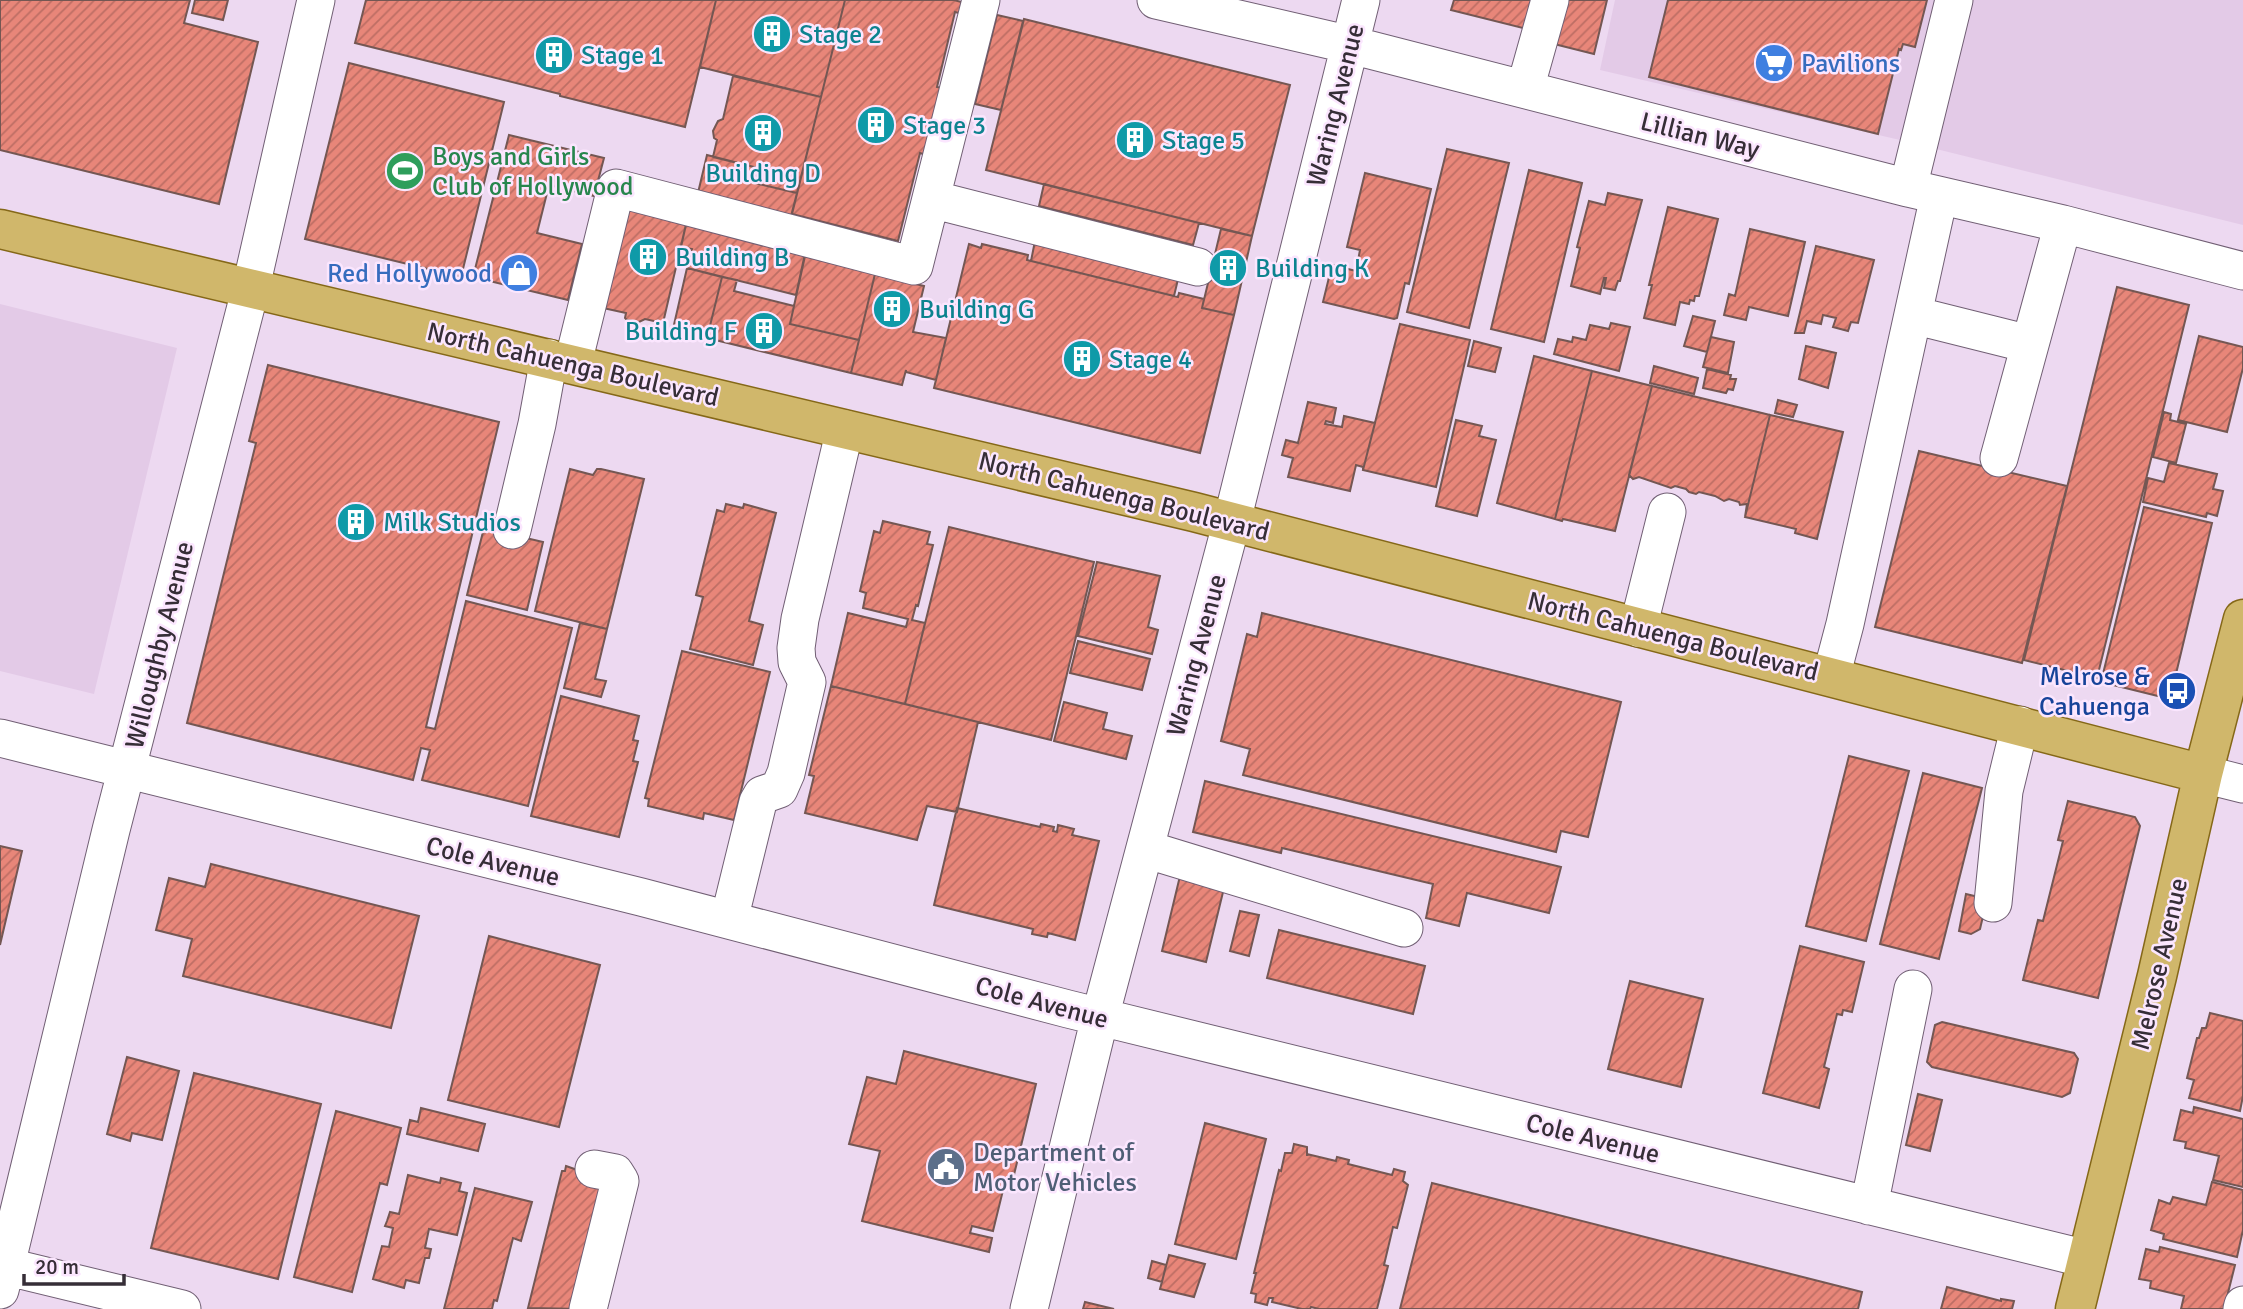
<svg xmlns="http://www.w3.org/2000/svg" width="2243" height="1309" viewBox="0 0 2243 1309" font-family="Signika,sans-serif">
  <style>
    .built { fill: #e3cae7 }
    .building { fill: url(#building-hatch); stroke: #745753; stroke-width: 2 }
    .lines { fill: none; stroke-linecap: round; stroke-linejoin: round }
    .minor-casing { stroke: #715f74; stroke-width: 39 }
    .major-casing { stroke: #856818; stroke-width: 41 }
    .minor { stroke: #fff; stroke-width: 37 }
    .major { stroke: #d0b76b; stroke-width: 38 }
    .labels { text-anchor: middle; stroke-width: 5; stroke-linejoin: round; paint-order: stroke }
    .culture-label { font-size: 26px; fill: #0d838f; stroke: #fbe6fe; text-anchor: start }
    .shop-label { font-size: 26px; fill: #366cbe; stroke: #fbe6fe; text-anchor: start }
    .street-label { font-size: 26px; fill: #362e37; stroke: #fbe6fe }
    .leisure-label { font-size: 26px; fill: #27864d; stroke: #fbe6fe; text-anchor: start }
    .transit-label { font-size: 26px; fill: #164399; stroke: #fbe6fe; text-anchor: end }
    .service-label { font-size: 26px; fill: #4e5e75; stroke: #fbe6fe; text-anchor: start }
  </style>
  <defs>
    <pattern id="building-hatch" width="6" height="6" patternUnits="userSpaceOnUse" patternTransform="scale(1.75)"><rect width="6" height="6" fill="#e88679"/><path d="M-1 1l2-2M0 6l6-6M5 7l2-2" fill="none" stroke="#bd6e64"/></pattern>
  </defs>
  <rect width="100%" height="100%" fill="#edd9f1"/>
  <!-- built -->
  <path class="built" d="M1615 0H2243V225L1900 140 1600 70Z
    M0 304 177 348 94 694 0 671Z"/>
  <!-- building -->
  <path class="building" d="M0 0H190L184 23 258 42 219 204 0 150Z
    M195 0H228L223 20 192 13Z
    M366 0H716L685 127 560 96V94L355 43Z
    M716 0H845L821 97 700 67Z
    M845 0H954L965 3 963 14 955 12 937 87 946 89 930 156 920 153 898 241 792 214Z
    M1454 0H1534L1527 29 1451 10Z
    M1555 0H1607L1594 54 1550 43Z
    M1668 0H1927L1915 47 1903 44 1901 50 1899 49 1878 134 1649 77Z
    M997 15 1023 21 1001 110 975 104Z
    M1024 19 1290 85 1252 236 986 170Z
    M349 63 504 102 461 277 305 239Z
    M733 76 821 97 797 193 755 183 758 168 713 157 717 140 714 138 713 131 718 121 723 119Z
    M509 135 604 158 594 196 549 185 537 233 582 244 568 300 473 277Z
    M1447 149 1509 163 1469 328 1407 312Z
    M707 155 758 168 755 183 797 193 790 220 697 197Z
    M1529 170 1582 183 1544 342 1491 329Z
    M1365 173 1431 189 1409 284 1405 283 1397 318 1394 319 1323 302 1332 265 1356 271 1360 250 1347 247Z
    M1044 184 1199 223 1193 245 1039 206Z
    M1608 193 1642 200 1620 281H1618L1615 290 1604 288 1606 278H1604L1600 294 1571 286 1580 248 1577 247 1589 201 1605 205Z
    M629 204 687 220 663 323 645 319 639 322 627 320 625 318 626 313 603 308Z
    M1668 207 1718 219 1699 296H1695L1694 301 1690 300 1689 304 1680 302 1675 325 1644 318 1652 285H1649Z
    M687 220 806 249 796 295 687 268 692 249 681 247Z
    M1221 229 1252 236 1234 315 1202 308Z
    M1750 229 1805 242 1788 316 1749 307 1746 320 1724 315 1729 294 1735 296Z
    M1035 241 1179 275 1174 296 1031 261Z
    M969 244 981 248 982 244 1028 255 1027 260 1178 297 1179 293 1204 299 1202 308 1234 315 1200 453 934 388Z
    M1816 246 1874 260 1858 323 1851 322 1848 331 1833 327 1836 318 1823 315 1821 324 1807 321 1804 333H1795Z
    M805 256 875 274 859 340 790 324Z
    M687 268 722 277 707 338 673 329Z
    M875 274 924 286 913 332 946 338 936 380 906 372V370L902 385 851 373Z
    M722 277 737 280 734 291 794 306 790 324 859 340 851 373 707 338Z
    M2117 287 2189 305 2097 678 2024 660Z
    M1693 316 1715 321 1707 352 1684 346Z
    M1611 323 1630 327 1619 371 1554 354 1558 339 1572 342 1573 337 1586 340 1590 325 1609 329Z
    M1400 324 1470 340 1436 487 1363 470Z
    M2199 336 2243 347V368L2227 432 2178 420Z
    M1711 337 1734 342 1728 373 1703 367Z
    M1474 341 1501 348 1495 372 1468 366Z
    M1806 346 1836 353 1828 388 1799 379Z
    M1534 356 1592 371 1555 519 1497 503Z
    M268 365 499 422 426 727 435 729 466 601 572 628 528 806 422 780 430 750 421 748 413 780 187 723 256 443 249 441Z
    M1654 366 1698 378 1694 394 1650 383Z
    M1707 369 1731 375 1730 379H1736L1733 390 1728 389 1726 393 1703 388Z
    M1592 371 1652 386 1615 531 1563 519 1562 521 1555 519Z
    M1652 386 1770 415 1745 517 1747 504 1740 505 1739 502 1729 499 1724 501 1715 496 1699 492 1696 494 1689 492 1686 489 1675 486 1671 488 1639 477 1633 479 1629 475Z
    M1778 400 1797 405 1793 417 1775 413Z
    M1308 402 1336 408 1333 423 1326 421 1325 424 1342 427 1344 416 1375 423 1363 470V467L1356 465 1350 491 1288 477 1293 458 1282 455 1286 440 1298 443Z
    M2164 412 2171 414 2170 420 2186 424 2176 463 2153 457Z
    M1770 415 1843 432 1817 539 1795 533 1796 529 1745 517Z
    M1456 420 1482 426 1479 436 1496 440 1477 516 1436 506Z
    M1919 451 2067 486 2022 663 1875 627Z
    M2169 463 2217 474 2213 489 2223 491 2217 516 2207 513 2206 517 2143 502 2148 478 2164 482Z
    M570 469 593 475 597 469H601L644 479 607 629 535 611Z
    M726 504 743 508 744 504 776 513 749 621 763 625 753 665 690 649 703 597 696 595 717 510 724 512Z
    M2144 507 2212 523 2170 699 2101 682Z
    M883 521 930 532 927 544 933 545 918 606 916 605 912 620 925 623 905 704 831 686 848 613 906 627 908 619 863 608 866 593 860 591 874 531 880 533Z
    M949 527 1094 562 1051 740 905 704Z
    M484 528 543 542 527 610 467 595Z
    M1097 562 1160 576 1148 627 1158 630 1152 654 1078 636Z
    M1262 613 1621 702 1588 837 1561 831 1556 852 1243 775 1250 749 1221 741 1247 634 1257 637Z
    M580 623 607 629 595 679 606 681 601 697 564 688Z
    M1078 641 1150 659 1142 690 1070 673Z
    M682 651 770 672 734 820 704 813 703 819 648 806 649 799 645 798Z
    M831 686 978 722 957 812 927 806 917 840 805 813 814 776 809 775Z
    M561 696 639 716 633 740 638 741 633 761 638 762 619 837 531 816Z
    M1064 702 1107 713 1103 729 1132 736 1126 759 1054 741Z
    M1849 756 1909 771 1866 941 1806 926Z
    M1923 773 1982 788 1939 959 1880 944Z
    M1205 781 1561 867 1549 913 1467 893 1459 926 1426 918 1433 884 1282 848 1281 853 1193 832Z
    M2068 801 2135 817 2140 826 2098 998 2023 980 2038 920 2043 921 2063 841 2058 840Z
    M957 808 1040 827 1041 824 1054 827 1053 831 1057 832 1058 825 1074 829 1072 835 1099 841 1075 940 1048 933 1047 937 1032 934 1033 929 934 905Z
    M0 846 22 851 0 945Z
    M211 864 419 916 391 1028 183 976 192 939 156 930 169 878 205 887Z
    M1180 876 1224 888 1206 962 1162 951Z
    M1966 894 1987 899 1980 929 1971 934 1959 931Z
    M1240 911 1259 915 1249 956 1230 951Z
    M1279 930 1425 966 1413 1014 1267 978Z
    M489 936 600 965 559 1127 448 1100Z
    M1800 946 1864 962 1852 1012 1843 1010 1842 1015 1837 1014 1824 1067 1829 1069 1819 1108 1763 1093Z
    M1630 981 1703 999 1681 1087 1608 1069Z
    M2210 1013 2243 1021V1096L2240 1111 2189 1098 2194 1080 2187 1078 2197 1038H2199L2202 1028H2206Z
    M1942 1022 2074 1053 2078 1059 2070 1093 2062 1097 1932 1067 1927 1062 1935 1025Z
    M904 1051 1036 1084 1012 1183 1005 1182 993 1231 972 1226 970 1233 992 1238 989 1252 862 1221 880 1151 849 1144 867 1077 896 1084Z
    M127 1057 179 1071 162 1140 132 1133 130 1141 107 1134Z
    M194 1073 321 1104 278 1279 151 1248Z
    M1918 1094 1942 1100 1930 1151 1906 1145Z
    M2194 1107 2243 1119V1187L2213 1180 2219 1156 2185 1148 2186 1142 2174 1140 2181 1110 2193 1113Z
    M421 1108 485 1124 478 1151 407 1134 410 1120 418 1122Z
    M336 1111 401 1128 387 1185 380 1183 352 1292 294 1277Z
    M1205 1123 1266 1139 1236 1259 1175 1244Z
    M1294 1144 1307 1147V1156V1154L1336 1161 1337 1157 1349 1160 1348 1164 1392 1175 1394 1169 1405 1172 1403 1181 1408 1185 1397 1228 1393 1227 1384 1265 1388 1266 1377 1309H1319L1311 1307 1310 1309H1302L1272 1302 1273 1298H1269L1267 1305 1255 1302 1256 1294 1251 1293 1256 1273H1254L1279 1170 1281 1171 1285 1153H1292Z
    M566 1166 614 1183 583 1309 528 1308 562 1171H565Z
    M408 1175 440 1183 441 1178 461 1183 459 1191 467 1193 457 1235 429 1229 425 1248 431 1249 429 1258H425L419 1283 406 1280 404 1288 373 1279 382 1246 389 1247 393 1228 385 1226 387 1221 390 1212 399 1214Z
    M2212 1182 2243 1190V1230L2237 1257 2163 1239 2164 1234 2151 1230 2159 1200 2170 1204 2173 1197 2206 1205Z
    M1432 1183 1862 1292 1858 1309H1400Z
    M475 1188 532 1202 521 1241 513 1238 497 1301 494 1300 492 1309H444Z
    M2160 1247 2235 1265 2224 1309H2181L2184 1296 2150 1288 2151 1281 2139 1279 2146 1249 2159 1252Z
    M1169 1255 1205 1264 1194 1297 1160 1289Z
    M1152 1261 1166 1265 1162 1282 1148 1278Z
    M1947 1287 2001 1301V1299L2014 1301 2012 1309H1941Z
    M1085 1302 1114 1309H1083Z"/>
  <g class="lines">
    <!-- minor casing -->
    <g class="minor-casing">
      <path id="minor" d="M1156 0 1351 45 1908 188 2063 224 2243 271
        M1525 89 1550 0
        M1908 188 1954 0
        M931 199 1198 267
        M1913 315 2029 344
        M573 363 616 188 914 266 981 0
        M1999 458 2063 224
        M512 530 537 424 549 358
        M1638 628 1667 512
        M1831 677 1845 624 1939 196
        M0 738 641 897 1068 1009 2087 1259
        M2203 774 2243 784
        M1145 849 1404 928
        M1993 903 2004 791 2020 725
        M729 920 758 802 762 795 779 789 786 773 807 682 797 662 796 648 800 619 845 429
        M1869 1206 1913 989
        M0 1265 182 1309
        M0 1290 111 830 251 287 316 0
        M588 1309 620 1181 615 1173 594 1169
        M1029 1309 1100 1017 1232 521 1361 0
        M2242 1309 2243 1305"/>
    </g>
    <!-- major casing -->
    <g class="major-casing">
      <path id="major" d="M0 229 1194 512 2203 774
        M2075 1309 2157 976 2203 774 2243 619"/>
    </g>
    <!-- minor -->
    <use href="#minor" class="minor"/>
    <!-- major -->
    <use href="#major" class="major"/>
  </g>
  <!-- icons -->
  <defs>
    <g id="building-disc" transform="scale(2.0125)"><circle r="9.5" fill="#0f9aa8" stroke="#fbe6fe"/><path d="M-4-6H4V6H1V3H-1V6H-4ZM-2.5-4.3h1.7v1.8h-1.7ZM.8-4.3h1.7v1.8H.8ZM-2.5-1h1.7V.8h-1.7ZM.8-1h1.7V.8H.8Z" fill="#fff"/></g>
    <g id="supermarket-disc" transform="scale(2.0125)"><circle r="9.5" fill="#3f7fe0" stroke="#fbe6fe"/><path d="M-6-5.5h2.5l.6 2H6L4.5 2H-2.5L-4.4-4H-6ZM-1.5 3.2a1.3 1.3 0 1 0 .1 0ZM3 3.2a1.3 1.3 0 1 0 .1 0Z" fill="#fff"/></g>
    <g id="stadium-disc" transform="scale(2.0125)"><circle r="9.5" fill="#2e9e5b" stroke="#fbe6fe"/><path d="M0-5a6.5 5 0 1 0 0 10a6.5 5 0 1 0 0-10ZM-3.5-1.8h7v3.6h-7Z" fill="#fff"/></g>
    <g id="shop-disc" transform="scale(2.0125)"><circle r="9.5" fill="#3f7fe0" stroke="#fbe6fe"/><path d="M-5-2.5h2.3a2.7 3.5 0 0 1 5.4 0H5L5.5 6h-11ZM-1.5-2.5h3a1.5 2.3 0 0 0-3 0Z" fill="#fff"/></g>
    <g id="bus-disc" transform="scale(2.0125)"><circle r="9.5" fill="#1a4fb4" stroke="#fbe6fe"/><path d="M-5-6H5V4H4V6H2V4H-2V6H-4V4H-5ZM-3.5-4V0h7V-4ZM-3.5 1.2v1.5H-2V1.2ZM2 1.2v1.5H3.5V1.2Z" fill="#fff"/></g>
    <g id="civic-disc" transform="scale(2.0125)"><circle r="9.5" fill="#5c6f8a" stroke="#fbe6fe"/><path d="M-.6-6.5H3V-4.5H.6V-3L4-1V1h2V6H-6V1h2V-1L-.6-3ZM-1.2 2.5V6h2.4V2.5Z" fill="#fff"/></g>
  </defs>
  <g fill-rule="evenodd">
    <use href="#building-disc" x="772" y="34"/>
    <use href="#building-disc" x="554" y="55"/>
    <use href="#supermarket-disc" x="1774" y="63"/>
    <use href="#building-disc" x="876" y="125"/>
    <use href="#building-disc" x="763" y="133"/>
    <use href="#building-disc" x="1135" y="140"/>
    <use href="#stadium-disc" x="405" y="171"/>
    <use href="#building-disc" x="648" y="257"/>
    <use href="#building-disc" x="1228" y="268"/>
    <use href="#shop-disc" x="519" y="273"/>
    <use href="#building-disc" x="892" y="309"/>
    <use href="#building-disc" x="764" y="331"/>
    <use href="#building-disc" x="1082" y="359"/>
    <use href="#building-disc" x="356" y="522"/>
    <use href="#bus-disc" x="2177" y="691"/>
    <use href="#civic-disc" x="946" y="1167"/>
  </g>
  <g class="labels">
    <!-- culture labels -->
    <g class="culture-label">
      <text x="799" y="43">Stage 2</text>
      <text x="581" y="64">Stage 1</text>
      <text x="903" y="134">Stage 3</text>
      <text x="1162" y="149">Stage 5</text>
      <text x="763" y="182" text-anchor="middle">Building D</text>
      <text x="675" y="266">Building B</text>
      <text x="1255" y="277">Building K</text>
      <text x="919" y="318">Building G</text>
      <text x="737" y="340" text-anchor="end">Building F</text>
      <text x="1109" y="368">Stage 4</text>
      <text x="383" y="531">Milk Studios</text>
    </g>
    <!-- shop labels -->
    <g class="shop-label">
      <text x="1801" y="72">Pavilions</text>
      <text x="492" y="282" text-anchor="end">Red Hollywood</text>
    </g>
    <!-- street labels -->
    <g class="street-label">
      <text transform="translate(1335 105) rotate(-76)" y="9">Waring Avenue</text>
      <text transform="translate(1700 135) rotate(14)" y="9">Lillian Way</text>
      <text transform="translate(573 364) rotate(13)" y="9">North Cahuenga Boulevard</text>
      <text transform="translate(1124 496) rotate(14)" y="9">North Cahuenga Boulevard</text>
      <text transform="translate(1673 636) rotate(14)" y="9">North Cahuenga Boulevard</text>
      <text transform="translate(159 645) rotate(-76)" y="9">Willoughby Avenue</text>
      <text transform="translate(1196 655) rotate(-75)" y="9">Waring Avenue</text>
      <text transform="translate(493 861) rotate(14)" y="9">Cole Avenue</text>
      <text transform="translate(2159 964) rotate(-77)" y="9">Melrose Avenue</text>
      <text transform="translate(1042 1002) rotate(15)" y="9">Cole Avenue</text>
      <text transform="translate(1593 1138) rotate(14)" y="9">Cole Avenue</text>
    </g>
    <!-- leisure labels -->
    <g class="leisure-label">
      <text x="432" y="165">Boys and Girls<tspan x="432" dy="30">Club of Hollywood</tspan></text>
    </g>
    <!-- transit labels -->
    <g class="transit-label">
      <text x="2150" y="685">Melrose &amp;<tspan x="2150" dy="30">Cahuenga</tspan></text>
    </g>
    <!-- service labels -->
    <g class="service-label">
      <text x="973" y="1161">Department of<tspan x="973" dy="30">Motor Vehicles</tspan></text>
    </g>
  </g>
  <!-- scale -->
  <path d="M24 1274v10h100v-10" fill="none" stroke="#362e37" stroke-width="3.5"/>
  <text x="35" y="1274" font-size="21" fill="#362e37" stroke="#fbe6fe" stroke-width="5" paint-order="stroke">20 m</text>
</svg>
